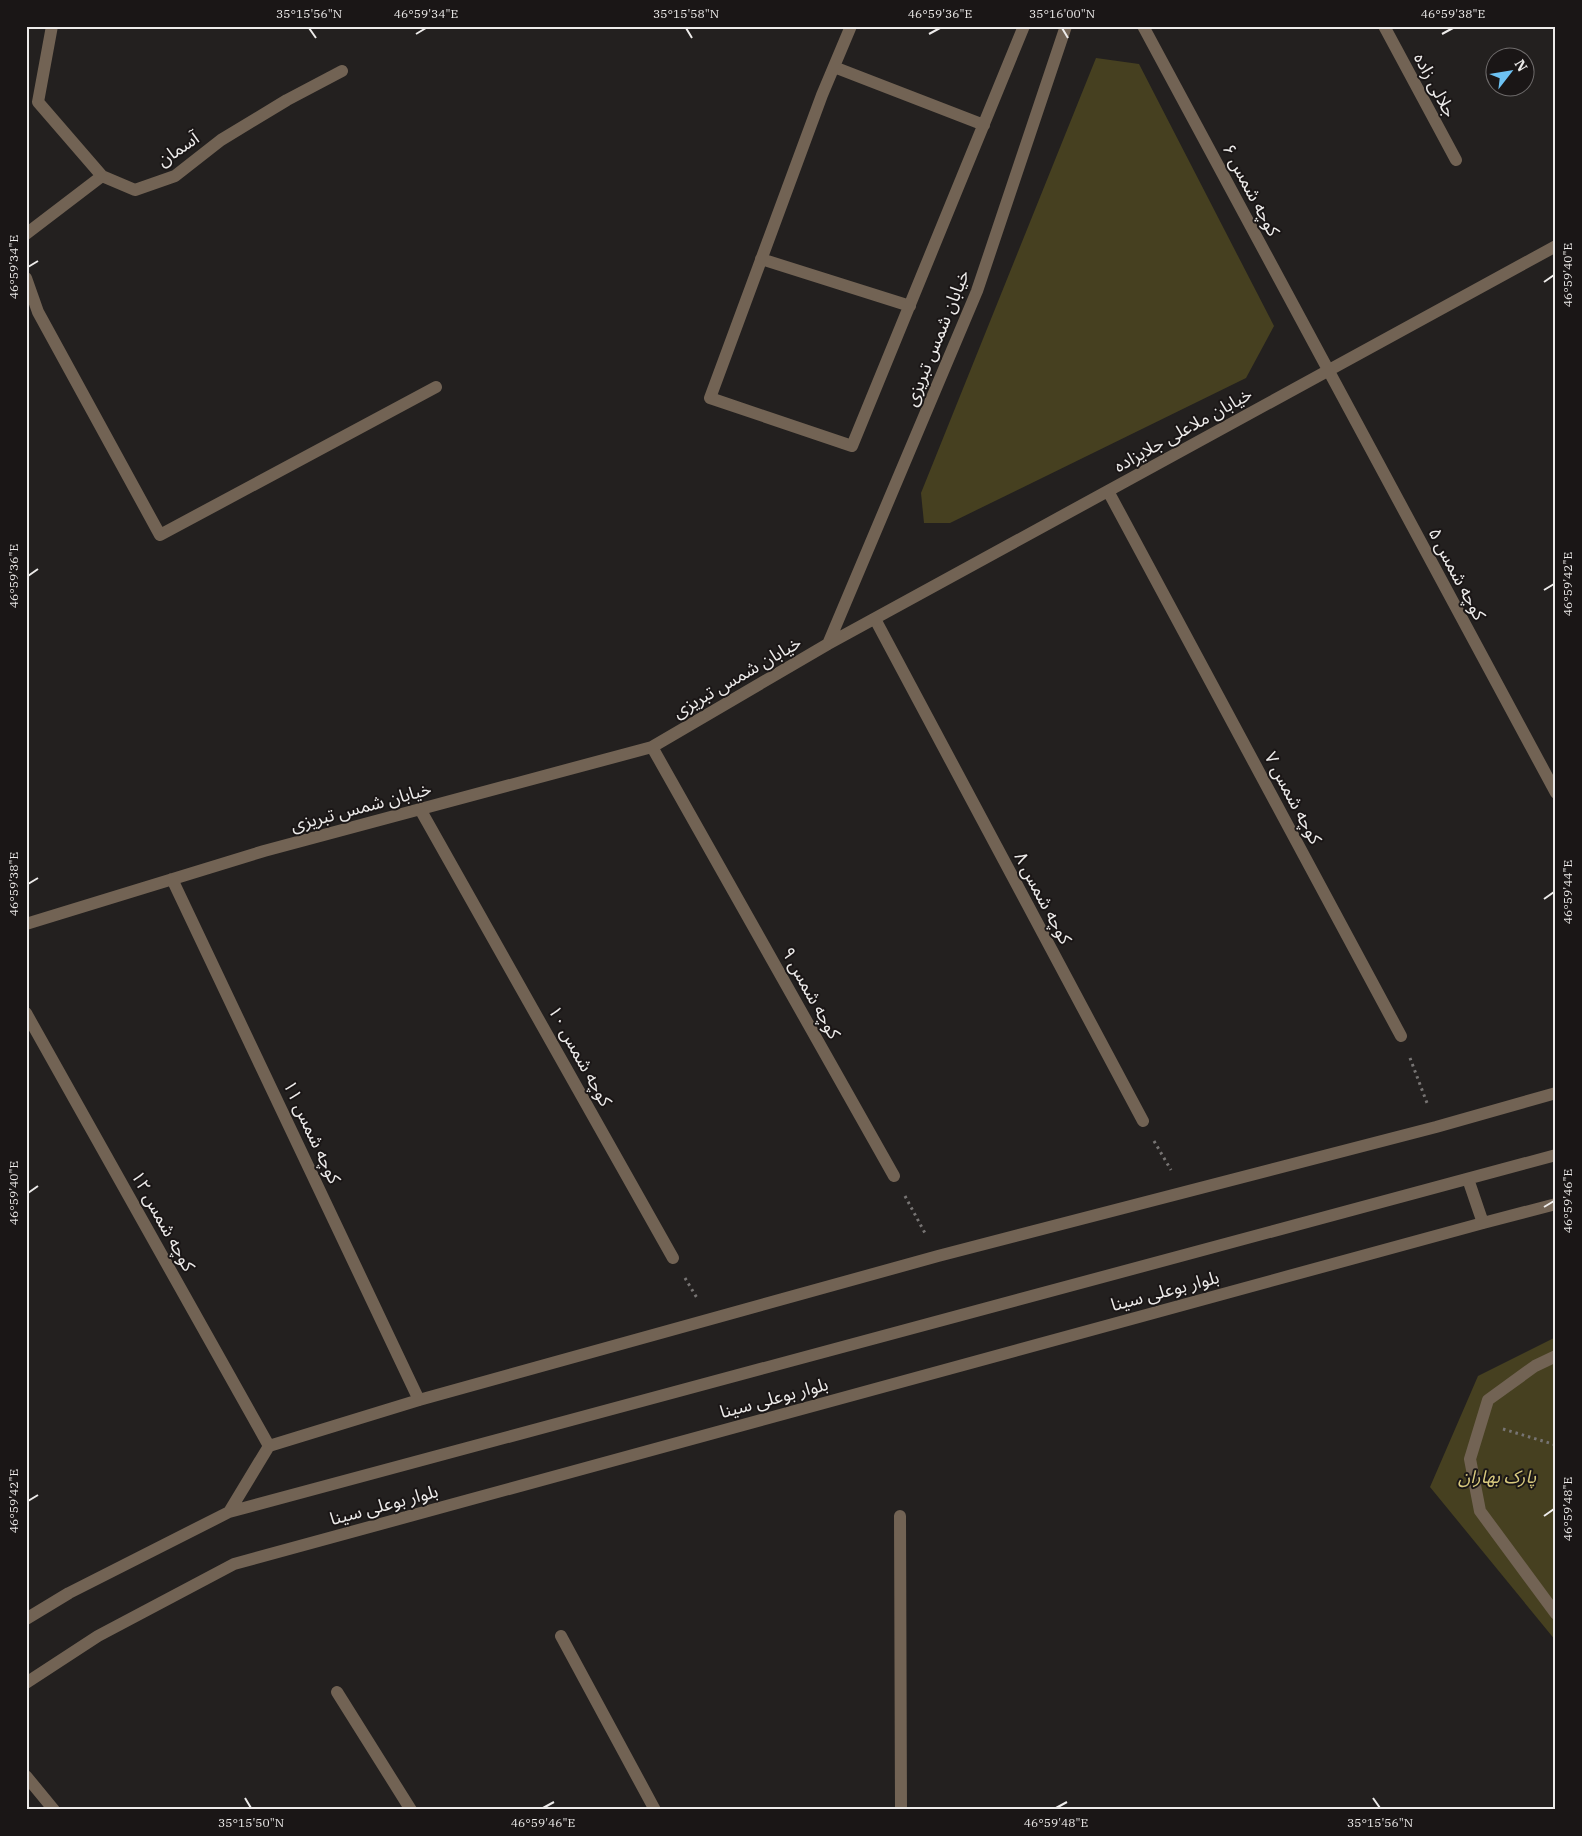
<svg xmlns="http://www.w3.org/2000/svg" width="1582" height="1836" viewBox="0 0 1582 1836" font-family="'IBM Plex Serif','Noto Sans Arabic',serif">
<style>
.green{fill:#464020}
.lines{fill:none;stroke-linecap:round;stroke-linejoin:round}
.path{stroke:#777473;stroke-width:3;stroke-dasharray:2.5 4;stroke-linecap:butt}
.minor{stroke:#726354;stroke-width:12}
.ticks{fill:none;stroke:#edebea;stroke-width:2}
.labels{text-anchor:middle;stroke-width:4;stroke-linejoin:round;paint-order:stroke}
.street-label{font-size:18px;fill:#edebea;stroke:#1a1616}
.park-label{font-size:18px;font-style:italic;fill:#d8c97e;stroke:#1a1616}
.neatline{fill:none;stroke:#edebea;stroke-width:2}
.ticks-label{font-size:12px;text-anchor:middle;fill:#edebea}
</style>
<rect width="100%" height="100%" fill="#23201f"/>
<!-- green -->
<path class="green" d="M1096,58L1139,64L1274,326L1246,378L950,523H924L921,493Z
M1556,1337V1641L1430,1487L1478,1376Z"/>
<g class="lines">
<!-- path -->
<path class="path" d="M1410,1058L1427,1103
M1154,1141L1171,1170
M905,1196L926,1235
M685,1278L697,1298
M1503,1429L1556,1445"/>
<!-- minor -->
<path class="minor" d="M52,26L38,102L102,176L135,190L175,176L221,140L287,100L342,71
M851,26L822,95L710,398L852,446L1024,26
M1143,26L1556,793
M1384,26L1456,160
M834,67L984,125
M26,234L102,176
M761,259L910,306
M26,278L38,312L160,535L436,387
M1108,491L1401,1036
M875,619L1143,1121
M828,644L977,291L1066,26
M652,747L894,1176
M420,809L673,1258
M172,879L419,1400
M26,924L264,851L652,747L828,644L1556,246
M26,1013L269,1446
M1468,1179L1483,1223
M1556,1356L1535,1366L1488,1400L1470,1459L1480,1511L1556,1614
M229,1512L269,1446L419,1400L938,1256L1436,1127L1556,1093
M900,1516L901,1810
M26,1619L69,1593L229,1512L1556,1155
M561,1636L655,1810
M26,1683L98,1636L234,1564L1483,1223L1556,1204
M337,1692L411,1810
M26,1776L54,1810"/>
</g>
<!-- ticks -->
<path class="ticks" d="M309,28L316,38M686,28L692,38M1062,28L1068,38M416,34L426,28M929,34L940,28M1442,34L1453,28M28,267L38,261M1544,282L1554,275M28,576L38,569M1544,590L1554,584M28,884L38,878M1544,899L1554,892M28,1193L38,1186M1544,1207L1554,1201M28,1501L38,1495M1544,1516L1554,1509M245,1798L251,1808M1373,1798L1380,1808M543,1808L554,1802M1056,1808L1067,1802"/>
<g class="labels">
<!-- street labels -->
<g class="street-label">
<text transform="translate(1435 85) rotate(62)" y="6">جلالی زاده</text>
<text transform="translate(178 149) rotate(-34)" y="6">آسمان</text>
<text transform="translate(1251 190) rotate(62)" y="6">کوچه شمس ۶</text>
<text transform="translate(937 338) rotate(-68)" y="6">خیابان شمس تبریزی</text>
<text transform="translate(1183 430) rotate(-29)" y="6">خیابان ملاعلی جلایزاده</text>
<text transform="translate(1457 574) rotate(62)" y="6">کوچه شمس ۵</text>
<text transform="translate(737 677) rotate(-30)" y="6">خیابان شمس تبریزی</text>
<text transform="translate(1293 798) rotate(62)" y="6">کوچه شمس ۷</text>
<text transform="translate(361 807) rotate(-15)" y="6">خیابان شمس تبریزی</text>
<text transform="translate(1043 898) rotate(62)" y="6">کوچه شمس ۸</text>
<text transform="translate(811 993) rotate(61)" y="6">کوچه شمس ۹</text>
<text transform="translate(580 1056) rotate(61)" y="6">کوچه شمس ۱۰</text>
<text transform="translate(312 1132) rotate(65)" y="6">کوچه شمس ۱۱</text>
<text transform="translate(163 1221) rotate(61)" y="6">کوچه شمس ۱۲</text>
<text transform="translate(1165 1291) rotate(-15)" y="6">بلوار بوعلی سینا</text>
<text transform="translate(774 1398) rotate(-15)" y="6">بلوار بوعلی سینا</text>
<text transform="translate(384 1505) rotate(-15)" y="6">بلوار بوعلی سینا</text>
</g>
<!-- park labels -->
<g class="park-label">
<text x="1497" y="1483">پارک بهاران</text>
</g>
</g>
<!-- border -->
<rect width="1582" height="1836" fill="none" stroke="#1a1616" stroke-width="55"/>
<!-- north arrow -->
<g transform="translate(1510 72) rotate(59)"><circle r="24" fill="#1a1616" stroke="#6e6b6b"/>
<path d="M0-4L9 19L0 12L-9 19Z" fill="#6dc2f3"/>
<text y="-8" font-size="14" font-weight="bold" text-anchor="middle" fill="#edebea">N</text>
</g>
<rect x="28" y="28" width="1526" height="1780" class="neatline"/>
<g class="ticks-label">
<text x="309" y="18">35°15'56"N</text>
<text x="426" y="18">46°59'34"E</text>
<text x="686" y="18">35°15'58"N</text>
<text x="940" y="18">46°59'36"E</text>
<text x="1062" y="18">35°16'00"N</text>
<text x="1453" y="18">46°59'38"E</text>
<text transform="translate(14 267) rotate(-90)" y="4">46°59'34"E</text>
<text transform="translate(1568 275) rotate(-90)" y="4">46°59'40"E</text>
<text transform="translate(14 576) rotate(-90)" y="4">46°59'36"E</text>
<text transform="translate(1568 584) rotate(-90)" y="4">46°59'42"E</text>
<text transform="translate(14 884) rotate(-90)" y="4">46°59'38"E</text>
<text transform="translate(1568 892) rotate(-90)" y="4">46°59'44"E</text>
<text transform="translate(14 1193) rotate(-90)" y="4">46°59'40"E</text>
<text transform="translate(1568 1201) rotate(-90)" y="4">46°59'46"E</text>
<text transform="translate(14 1501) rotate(-90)" y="4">46°59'42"E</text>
<text transform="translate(1568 1509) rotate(-90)" y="4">46°59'48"E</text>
<text x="251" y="1827">35°15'50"N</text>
<text x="543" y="1827">46°59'46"E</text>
<text x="1056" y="1827">46°59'48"E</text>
<text x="1380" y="1827">35°15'56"N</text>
</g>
</svg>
